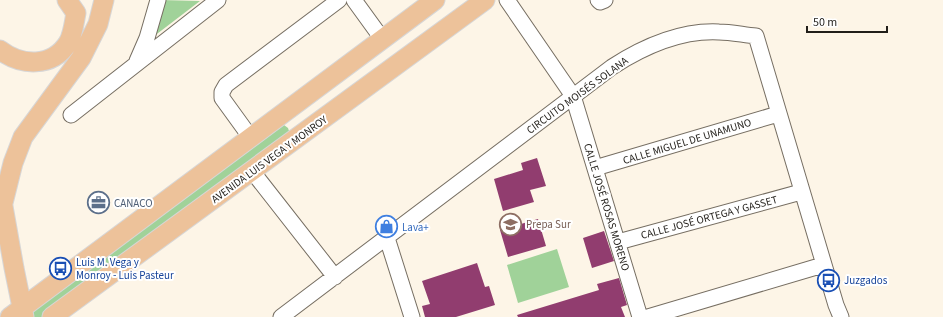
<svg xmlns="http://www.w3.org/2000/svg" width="943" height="317" viewBox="0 0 943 317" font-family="'Source Sans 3',sans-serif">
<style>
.green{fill:#a0d299}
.building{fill:#913d6f}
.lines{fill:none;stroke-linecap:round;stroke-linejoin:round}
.minor-casing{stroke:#766e62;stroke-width:17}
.major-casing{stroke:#d7d6d6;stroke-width:21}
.minor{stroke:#fff;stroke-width:15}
.major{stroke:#edc29a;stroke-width:19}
.labels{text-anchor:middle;stroke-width:4;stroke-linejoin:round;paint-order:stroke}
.street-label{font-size:11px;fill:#211e19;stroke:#fff}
.service-label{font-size:11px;fill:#4e5e75;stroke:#fff;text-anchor:start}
.education-label{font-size:11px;fill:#785e54;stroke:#fff;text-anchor:start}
.shop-label{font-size:11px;fill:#366cbe;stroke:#fff;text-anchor:start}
.transit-label{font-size:11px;fill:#164399;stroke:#fff;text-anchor:start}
</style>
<rect width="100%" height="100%" fill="#fdf5e7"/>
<!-- green -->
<path class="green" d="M160,0L200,1L149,40Z
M284,125L288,128L290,134L44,317H25Z
M557,249L569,287L518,303L507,265Z"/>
<!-- building -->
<path class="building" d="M537,158L546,186L530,190L534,202L503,211L494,179L523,170L521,163Z
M538,219L546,246L508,257L500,230Z
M604,231L614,261L592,268L583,238Z
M477,263L485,287L489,286L495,305L456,317H425L422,306L430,304L422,281Z
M619,278L627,305L621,307L625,317H518L517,315L599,290L597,284Z"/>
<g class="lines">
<defs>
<path id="minor" d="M354,0L383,40
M507,0L573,96L640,317
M598,0L600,2L605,0
M137,61L147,38L158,0
M71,115L218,0
M251,138L222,98V92L226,85L339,0
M595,168L778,114
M252,171L335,277
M387,238L412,317
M618,242L801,192
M281,317L612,67C643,47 681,30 719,32C731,32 744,35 756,36L836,305L841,317
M648,317L823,265"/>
<path id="major" d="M0,50C21,66 52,68 68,43C73,35 74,23 76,13L67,0
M1,195L14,268L24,317
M2,207L13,163L23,137L81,58L98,24L104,0
M10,317L435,0
M52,317L485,0"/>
</defs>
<!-- minor casing -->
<use href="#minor" class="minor-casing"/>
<!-- major casing -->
<use href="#major" class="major-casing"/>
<!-- minor -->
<use href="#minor" class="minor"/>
<!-- major -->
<use href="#major" class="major"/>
</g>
<!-- icons -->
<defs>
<symbol id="office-ring" viewBox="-11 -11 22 22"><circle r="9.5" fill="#fff" stroke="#5c6f8a" stroke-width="1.5"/><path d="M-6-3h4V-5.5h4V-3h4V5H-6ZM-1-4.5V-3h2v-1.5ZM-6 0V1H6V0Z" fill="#5c6f8a"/></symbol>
<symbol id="school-ring" viewBox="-11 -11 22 22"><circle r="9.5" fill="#fff" stroke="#8d6e63" stroke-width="1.5"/><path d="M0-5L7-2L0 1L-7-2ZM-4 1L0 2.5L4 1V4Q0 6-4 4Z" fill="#8d6e63"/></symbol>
<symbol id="shop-ring" viewBox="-11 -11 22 22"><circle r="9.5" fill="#fff" stroke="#3f7fe0" stroke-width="1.5"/><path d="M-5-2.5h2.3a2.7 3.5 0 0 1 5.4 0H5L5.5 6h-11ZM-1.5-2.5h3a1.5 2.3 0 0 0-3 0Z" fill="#3f7fe0"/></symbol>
<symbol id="bus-ring" viewBox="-11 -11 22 22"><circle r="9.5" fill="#fff" stroke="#1a4fb4" stroke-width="1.5"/><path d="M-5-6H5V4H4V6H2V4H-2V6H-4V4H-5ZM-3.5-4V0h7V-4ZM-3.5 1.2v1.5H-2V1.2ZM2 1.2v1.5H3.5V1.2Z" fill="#1a4fb4"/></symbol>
</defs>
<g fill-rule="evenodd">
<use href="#office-ring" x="86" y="190" width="25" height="25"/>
<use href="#school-ring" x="498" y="212" width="25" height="25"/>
<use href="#shop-ring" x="374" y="214" width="25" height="25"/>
<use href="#bus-ring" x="48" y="256" width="25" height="25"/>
<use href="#bus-ring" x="816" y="268" width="25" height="25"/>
</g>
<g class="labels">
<!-- street labels -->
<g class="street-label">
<text transform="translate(577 95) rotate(-36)" y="4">CIRCUITO MOISÉS SOLANA</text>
<text transform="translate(687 141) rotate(-17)" y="4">CALLE MIGUEL DE UNAMUNO</text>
<text transform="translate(269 159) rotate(-36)" y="4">AVENIDA LUIS VEGA Y MONROY</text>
<text transform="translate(607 207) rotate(73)" y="4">CALLE JOSÉ ROSAS MORENO</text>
<text transform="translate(709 217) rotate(-15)" y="4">CALLE JOSÉ ORTEGA Y GASSET</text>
</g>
<!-- service labels -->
<g class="service-label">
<text x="114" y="207">CANACO</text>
</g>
<!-- education labels -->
<g class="education-label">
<text x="526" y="228">Prepa Sur</text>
</g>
<!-- shop labels -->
<g class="shop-label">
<text x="402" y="231">Lava+</text>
</g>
<!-- transit labels -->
<g class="transit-label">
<text x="76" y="266">Luis M. Vega y<tspan x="76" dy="13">Monroy - Luis Pasteur</tspan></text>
<text x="844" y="284">Juzgados</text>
</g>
</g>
<!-- scale -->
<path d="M807 26v6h80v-6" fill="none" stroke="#211e19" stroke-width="2"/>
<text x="813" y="26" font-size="12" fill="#211e19" stroke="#ffffff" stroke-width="3" paint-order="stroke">50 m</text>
</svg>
